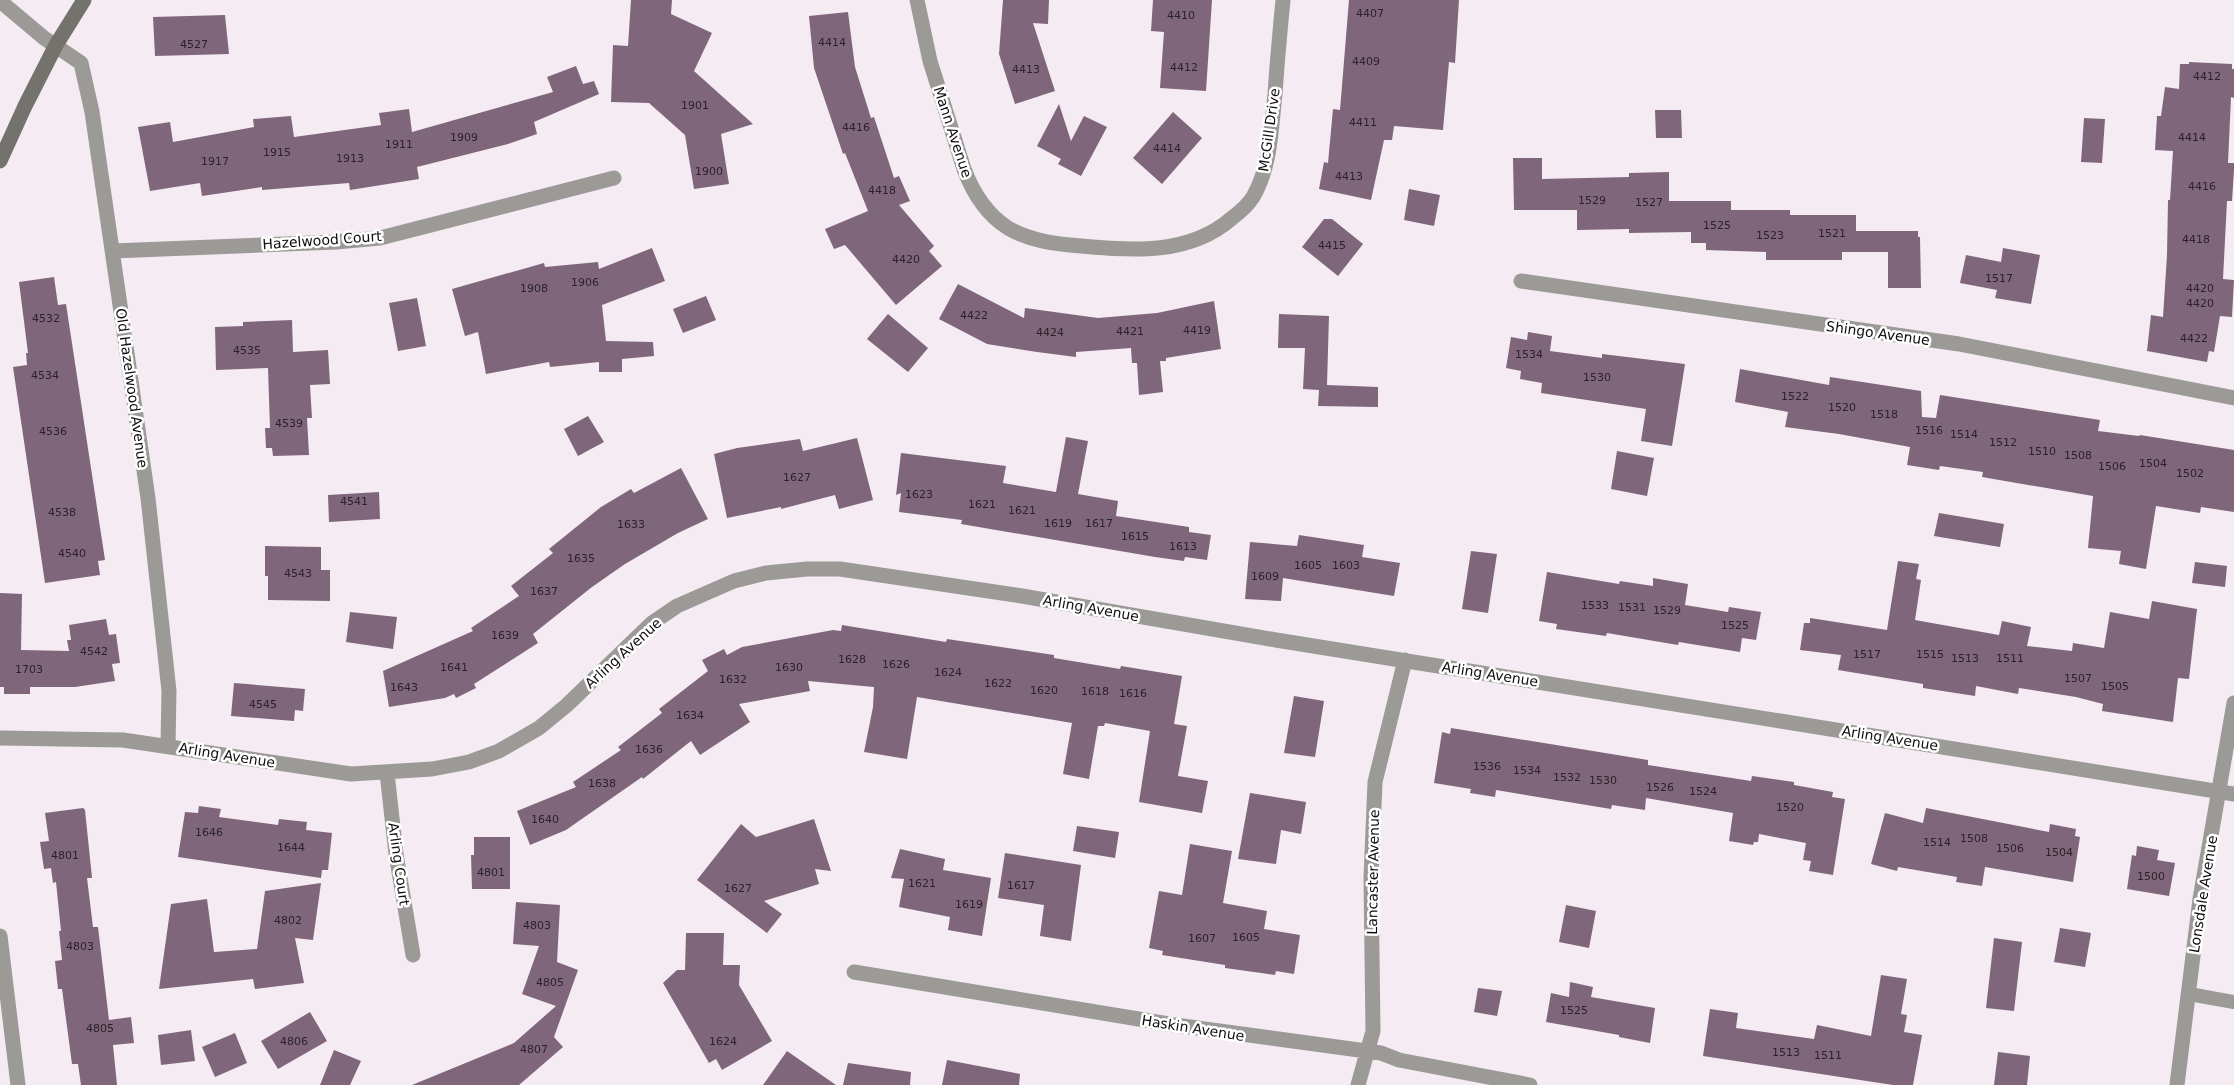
<svg xmlns="http://www.w3.org/2000/svg" width="2234" height="1085" viewBox="0 0 2234 1085" font-family="'DejaVu Sans',sans-serif">
<style>
.building{fill:#80667b}
.lines{fill:none;stroke-linecap:round;stroke-linejoin:round}
.lane{stroke:#9b9a96;stroke-width:14}
.street{stroke:#9b9a96;stroke-width:15}
.secondary{stroke:#74726c;stroke-width:15}
.labels{text-anchor:middle;stroke-width:5;stroke-linejoin:round;paint-order:stroke}
.number-label{font-size:11px;fill:#2b2229}
.street-label{font-size:14px;fill:#0f0c0e;stroke:#fff}
</style>
<rect width="100%" height="100%" fill="#f4ebf3"/>
<!-- building -->
<path class="building" d="M631,0H672L671,14L712,33L694,71L753,124L721,134L729,184L694,189L685,135L649,103L611,102L613,45L628,46Z
M1003,0H1049L1048,24L1033,23L1055,91L1015,104L999,54Z
M1153,0H1212L1206,91L1160,88L1164,32L1151,31Z
M1349,0H1459L1455,63L1449,62L1443,130L1394,126L1392,140H1384L1371,200L1319,189L1324,162L1328,163L1333,109L1340,110Z
M848,12L855,67L871,118L874,117L894,178L899,176L910,201L899,205L934,246L929,251L942,266L896,305L845,245L834,249L825,229L868,211L845,153L843,154L814,68L809,16Z
M225,15L229,54L155,56L153,17Z
M2189,62L2232,64V69H2234V98L2231,97L2228,163H2234V170L2232,201H2227L2223,279L2234,280L2232,317L2220,316L2214,352L2209,351L2207,362L2147,351L2151,315L2163,317L2167,255L2168,200H2170L2173,151L2155,150L2157,116H2161L2165,87L2179,89L2180,64H2189Z
M576,66L583,84L594,81L599,94L534,122L537,134L508,144L417,167L419,179L350,190L349,183L262,190V187L202,196L200,183L150,191L138,127L170,122L173,142L254,127L253,119L291,116L294,137L381,125L379,113L409,109L412,132L553,92L547,77Z
M1059,104L1071,141L1084,116L1107,127L1081,176L1058,164L1061,159L1037,146Z
M1655,110H1681L1682,138H1656Z
M1173,112L1202,138L1162,184L1133,158Z
M2084,118L2105,119L2102,163L2081,162Z
M1513,158H1542V179L1629,177V173L1669,172V201H1731V210H1790V215H1856V231H1918V237H1920L1921,288H1888V252H1842V260H1766V252L1706,250V243H1691V232L1629,233V229L1577,230V210H1514Z
M1409,189L1440,195L1434,226L1404,220Z
M1324,219H1332L1363,244L1338,276L1302,247Z
M652,248L665,281L602,305L606,341L653,342L654,356L622,359V372H599V362L550,367L549,362L486,374L478,332L465,336L452,289L544,263L545,267L598,262L599,269Z
M2003,248L2040,255L2031,304L1995,298L1997,290L1960,283L1966,255L2001,262Z
M54,277L58,305L66,304L105,560L98,561L100,575L45,583L13,367L27,365L26,353H28L19,282Z
M958,284L1024,318L1025,308L1098,318L1157,313L1214,301L1221,349L1166,358V361H1160L1163,392L1139,395L1137,363H1132L1131,348L1076,352V357L1037,352L987,344L939,319Z
M706,296L716,320L683,333L673,309Z
M417,298L426,346L398,351L389,303Z
M888,314L928,348L908,372L867,339Z
M1279,314L1329,316L1327,385L1378,387V407L1318,406L1319,390L1303,389L1305,348H1278Z
M292,320L293,352L328,350L330,384L310,385L312,418H307L309,455L273,456L272,448H266L265,428H270L268,368L216,370L215,327L243,326V322Z
M1528,332L1552,336L1550,351L1602,358V354L1685,364L1672,446L1641,441L1646,409L1541,393L1542,383L1520,379L1521,371L1506,368L1511,337L1527,340Z
M1740,369L1829,385L1830,377L1921,391L1922,417L1936,418L1940,395L2100,420L2098,431L2139,436L2140,435L2234,450V512L2201,507L2200,513L2156,506L2146,569L2119,564L2121,551L2088,548L2093,496L1982,477L1983,472L1940,466L1939,470L1907,465L1910,447L1839,434L1785,427L1788,412L1735,402Z
M588,416L604,442L578,456L564,429Z
M1066,437L1088,441L1078,494L1118,501L1116,516L1189,527V532L1211,535L1207,560L1185,557L1184,561L1155,557L961,524L962,520L899,512L901,493L896,495L901,453L1006,466L1003,483L1056,492Z
M857,438L873,500L839,509L835,495L781,509V507L727,518L714,454L737,448L800,439L803,451Z
M1617,451L1654,458L1647,496L1611,489Z
M681,468L708,519L678,533L625,564L592,587L533,634L538,643L474,684L476,688L456,698L454,694L445,698L389,707L383,671L473,631L471,628L519,596L511,586L553,553L549,549L601,507L631,489L634,493Z
M379,492L380,519L329,522L328,495Z
M1939,513L2004,524L2000,547L1934,536Z
M1299,535L1364,545L1362,557L1400,563L1394,596L1283,578L1281,601L1245,599L1250,542L1297,546Z
M265,546L321,547V570H330V601L268,600V576H265Z
M1471,551L1497,554L1488,613L1462,609Z
M1898,561L1919,564L1916,579L1921,580L1915,620L1999,635L2002,621L2031,627L2027,646L2072,651L2073,643L2104,648L2110,612L2149,619L2152,601L2197,609L2189,679L2178,678L2173,722L2102,711L2103,704L2076,697L2019,688L2018,694L1976,686L1975,696L1923,688V684L1838,670L1841,655L1800,650L1804,623H1810V618L1887,630Z
M2195,562L2227,566L2225,587L2192,583Z
M1547,572L1619,584L1620,581L1653,586V578L1688,584L1685,605L1728,612L1729,607L1761,612L1756,640L1742,638L1740,652L1679,642L1678,645L1607,633L1606,636L1556,629L1557,624L1539,621Z
M0,593L22,594L21,650L69,651L67,640H71L69,625L106,619L109,635L116,634L120,663L112,664L115,681L75,687H30V694H4V687H0Z
M350,612L397,617L393,649L346,642Z
M842,625L946,642L947,639L1054,655V658L1120,669L1121,666L1182,676L1174,724L1187,726L1178,776L1208,781L1202,813L1139,802L1150,731L1105,723L1104,726H1098L1089,779L1063,774L1072,723L917,697L907,759L864,752L873,707L874,687L808,681L810,691L739,704L750,722L700,755L691,741L643,779L642,777L566,830L530,845L517,811L576,787L573,782L621,750L618,747L662,713L659,709L708,671L702,660L724,649L727,655L742,647L833,630L841,631Z
M234,683L305,689L303,711L295,710L294,721L231,716Z
M1294,696L1324,701L1315,757L1284,753Z
M1451,728L1648,760V765L1751,781L1752,776L1794,782V785L1833,792L1832,797L1845,799L1833,875L1809,871L1811,861L1803,860L1806,843L1759,834L1758,842H1754L1753,845L1729,841L1733,813L1646,798L1645,810L1612,805L1611,809L1496,790L1495,797L1470,793L1471,789L1434,783L1442,732L1450,734Z
M1250,793L1306,802L1301,834L1281,830L1276,864L1238,859Z
M199,806L221,809L219,817L278,825L279,819L307,822L306,830L332,833L328,870H322L321,878L178,857L185,812L198,813Z
M83,808L85,810L91,868L92,878H87L93,927H98L109,1020L131,1017L134,1043L113,1045L117,1085H81L78,1064H72L62,989H58L55,961L62,960L59,931H61L56,882L53,883L51,868L44,869L40,842L49,841L45,813Z
M1926,808L2049,832L2050,824L2076,829L2075,836L2080,837L2073,882L1985,867L1982,886L1956,882L1957,877L1898,867L1897,871L1871,864L1885,813L1923,823Z
M814,819L831,871L815,869L819,884L764,901L782,914L767,933L697,880L741,824L756,837Z
M1077,826L1119,832L1115,858L1073,851Z
M474,837H510V889H472L471,855H474Z
M1190,844L1232,851L1223,903L1267,911L1264,929L1300,935L1294,974L1276,971L1275,975L1225,968V965L1162,955L1163,951L1149,948L1159,891L1182,895Z
M2137,846L2159,850L2157,860L2175,863L2169,896L2127,889L2132,855L2136,856Z
M900,849L945,859L943,870L991,878L982,936L948,930L950,917L899,907L904,879L891,878Z
M1005,853L1081,865L1071,941L1040,936L1044,905L998,898Z
M321,883L313,940L295,938L304,983L255,989L253,979L159,989L171,904L207,899L214,952L257,949L265,891Z
M516,902L560,905L557,962L578,970L554,1037L563,1047L519,1085H412L514,1043L556,1006L522,994L539,946L513,944Z
M1566,905L1596,911L1589,948L1559,942Z
M2060,928L2091,933L2085,967L2054,962Z
M686,933H724L723,965H740L739,985L772,1041L722,1070L716,1059L709,1063L663,983L677,970H685Z
M1994,938L2022,942L2014,1011L1986,1008Z
M1881,975L1907,979L1901,1014L1907,1015L1904,1032L1922,1035L1913,1085H1893L1703,1056L1710,1009L1738,1013L1736,1028L1814,1039L1817,1025L1871,1036Z
M1570,982L1593,987L1591,997L1655,1008L1650,1043L1619,1037V1035L1546,1022L1551,993L1569,997Z
M1478,988L1502,991L1497,1016L1474,1012Z
M310,1012L327,1041L278,1069L261,1041Z
M191,1030L195,1061L161,1065L158,1035Z
M235,1033L247,1063L215,1077L202,1047Z
M334,1050L361,1061L350,1085H320Z
M787,1051L836,1085H763Z
M1998,1052L2030,1056L2027,1085H1994Z
M947,1060L1020,1074L1019,1085H942Z
M848,1063L911,1072L910,1085H843Z"/>
<g class="lines">
<!-- lane -->
<path class="lane" d="M2189,994L2234,1002"/>
<!-- street -->
<path class="street" d="M917,0L930,61L964,169C973,193 986,214 1008,228C1030,241 1056,244 1081,246C1133,251 1190,255 1232,218C1240,212 1248,205 1253,197C1271,166 1271,129 1275,94C1277,63 1280,31 1283,0
M0,1L44,38L81,63L92,112L148,498L169,691L168,746
M113,251L336,242L380,238L614,178
M1521,281L1959,344L2234,398
M0,738L123,740L351,774L432,769L469,762L499,751L539,728L567,705L652,623L677,606L734,581L766,573L807,569H840L1022,596L1276,640L2234,794
M387,773L396,854L413,955
M0,936L18,1085
M854,972L1175,1025L1381,1053L1399,1060L1530,1085
M1358,1085L1373,1031L1371,878L1375,782L1405,660
M2177,1085L2200,899L2234,703"/>
<!-- secondary -->
<path class="secondary" d="M0,161L25,106L56,45L84,0"/>
</g>
<g class="labels">
<!-- number labels -->
<g class="number-label">
<text x="1370" y="17">4407</text>
<text x="1181" y="19">4410</text>
<text x="832" y="46">4414</text>
<text x="194" y="48">4527</text>
<text x="1366" y="65">4409</text>
<text x="1184" y="71">4412</text>
<text x="1026" y="73">4413</text>
<text x="2207" y="80">4412</text>
<text x="695" y="109">1901</text>
<text x="1363" y="126">4411</text>
<text x="856" y="131">4416</text>
<text x="464" y="141">1909</text>
<text x="2192" y="141">4414</text>
<text x="399" y="148">1911</text>
<text x="1167" y="152">4414</text>
<text x="277" y="156">1915</text>
<text x="350" y="162">1913</text>
<text x="215" y="165">1917</text>
<text x="709" y="175">1900</text>
<text x="1349" y="180">4413</text>
<text x="2202" y="190">4416</text>
<text x="882" y="194">4418</text>
<text x="1592" y="204">1529</text>
<text x="1649" y="206">1527</text>
<text x="1717" y="229">1525</text>
<text x="1832" y="237">1521</text>
<text x="1770" y="239">1523</text>
<text x="2196" y="243">4418</text>
<text x="1332" y="249">4415</text>
<text x="906" y="263">4420</text>
<text x="1999" y="282">1517</text>
<text x="585" y="286">1906</text>
<text x="534" y="292">1908</text>
<text x="2200" y="292">4420</text>
<text x="2200" y="307">4420</text>
<text x="974" y="319">4422</text>
<text x="46" y="322">4532</text>
<text x="1197" y="334">4419</text>
<text x="1130" y="335">4421</text>
<text x="1050" y="336">4424</text>
<text x="2194" y="342">4422</text>
<text x="247" y="354">4535</text>
<text x="1529" y="358">1534</text>
<text x="45" y="379">4534</text>
<text x="1597" y="381">1530</text>
<text x="1795" y="400">1522</text>
<text x="1842" y="411">1520</text>
<text x="1884" y="418">1518</text>
<text x="289" y="427">4539</text>
<text x="1929" y="434">1516</text>
<text x="53" y="435">4536</text>
<text x="1964" y="438">1514</text>
<text x="2003" y="446">1512</text>
<text x="2042" y="455">1510</text>
<text x="2078" y="459">1508</text>
<text x="2153" y="467">1504</text>
<text x="2112" y="470">1506</text>
<text x="2190" y="477">1502</text>
<text x="797" y="481">1627</text>
<text x="919" y="498">1623</text>
<text x="354" y="505">4541</text>
<text x="982" y="508">1621</text>
<text x="1022" y="514">1621</text>
<text x="62" y="516">4538</text>
<text x="1058" y="527">1619</text>
<text x="1099" y="527">1617</text>
<text x="631" y="528">1633</text>
<text x="1135" y="540">1615</text>
<text x="1183" y="550">1613</text>
<text x="72" y="557">4540</text>
<text x="581" y="562">1635</text>
<text x="1308" y="569">1605</text>
<text x="1346" y="569">1603</text>
<text x="298" y="577">4543</text>
<text x="1265" y="580">1609</text>
<text x="544" y="595">1637</text>
<text x="1595" y="609">1533</text>
<text x="1632" y="611">1531</text>
<text x="1667" y="614">1529</text>
<text x="1735" y="629">1525</text>
<text x="505" y="639">1639</text>
<text x="94" y="655">4542</text>
<text x="1867" y="658">1517</text>
<text x="1930" y="658">1515</text>
<text x="1965" y="662">1513</text>
<text x="2010" y="662">1511</text>
<text x="852" y="663">1628</text>
<text x="896" y="668">1626</text>
<text x="454" y="671">1641</text>
<text x="789" y="671">1630</text>
<text x="29" y="673">1703</text>
<text x="948" y="676">1624</text>
<text x="2078" y="682">1507</text>
<text x="733" y="683">1632</text>
<text x="998" y="687">1622</text>
<text x="2115" y="690">1505</text>
<text x="404" y="691">1643</text>
<text x="1044" y="694">1620</text>
<text x="1095" y="695">1618</text>
<text x="1133" y="697">1616</text>
<text x="263" y="708">4545</text>
<text x="690" y="719">1634</text>
<text x="649" y="753">1636</text>
<text x="1487" y="770">1536</text>
<text x="1527" y="774">1534</text>
<text x="1567" y="781">1532</text>
<text x="1603" y="784">1530</text>
<text x="602" y="787">1638</text>
<text x="1660" y="791">1526</text>
<text x="1703" y="795">1524</text>
<text x="1790" y="811">1520</text>
<text x="545" y="823">1640</text>
<text x="209" y="836">1646</text>
<text x="1974" y="842">1508</text>
<text x="1937" y="846">1514</text>
<text x="291" y="851">1644</text>
<text x="2010" y="852">1506</text>
<text x="2059" y="856">1504</text>
<text x="65" y="859">4801</text>
<text x="491" y="876">4801</text>
<text x="2151" y="880">1500</text>
<text x="922" y="887">1621</text>
<text x="1021" y="889">1617</text>
<text x="738" y="892">1627</text>
<text x="969" y="908">1619</text>
<text x="288" y="924">4802</text>
<text x="537" y="929">4803</text>
<text x="1246" y="941">1605</text>
<text x="1202" y="942">1607</text>
<text x="80" y="950">4803</text>
<text x="550" y="986">4805</text>
<text x="1574" y="1014">1525</text>
<text x="100" y="1032">4805</text>
<text x="294" y="1045">4806</text>
<text x="723" y="1045">1624</text>
<text x="534" y="1053">4807</text>
<text x="1786" y="1056">1513</text>
<text x="1828" y="1059">1511</text>
</g>
<!-- street labels -->
<g class="street-label">
<text transform="translate(1269 130) rotate(-82)" y="5">McGill Drive</text>
<text transform="translate(953 132) rotate(72)" y="5">Mann Avenue</text>
<text transform="translate(322 240) rotate(-4)" y="5">Hazelwood Court</text>
<text transform="translate(1878 333) rotate(8)" y="5">Shingo Avenue</text>
<text transform="translate(132 388) rotate(82)" y="5">Old Hazelwood Avenue</text>
<text transform="translate(1091 608) rotate(10)" y="5">Arling Avenue</text>
<text transform="translate(623 653) rotate(-42)" y="5">Arling Avenue</text>
<text transform="translate(1490 674) rotate(9)" y="5">Arling Avenue</text>
<text transform="translate(1890 738) rotate(9)" y="5">Arling Avenue</text>
<text transform="translate(227 755) rotate(9)" y="5">Arling Avenue</text>
<text transform="translate(399 864) rotate(82)" y="5">Arling Court</text>
<text transform="translate(1373 872) rotate(-89)" y="5">Lancaster Avenue</text>
<text transform="translate(2203 894) rotate(-81)" y="5">Lonsdale Avenue</text>
<text transform="translate(1193 1028) rotate(9)" y="5">Haskin Avenue</text>
</g>
</g>
</svg>
